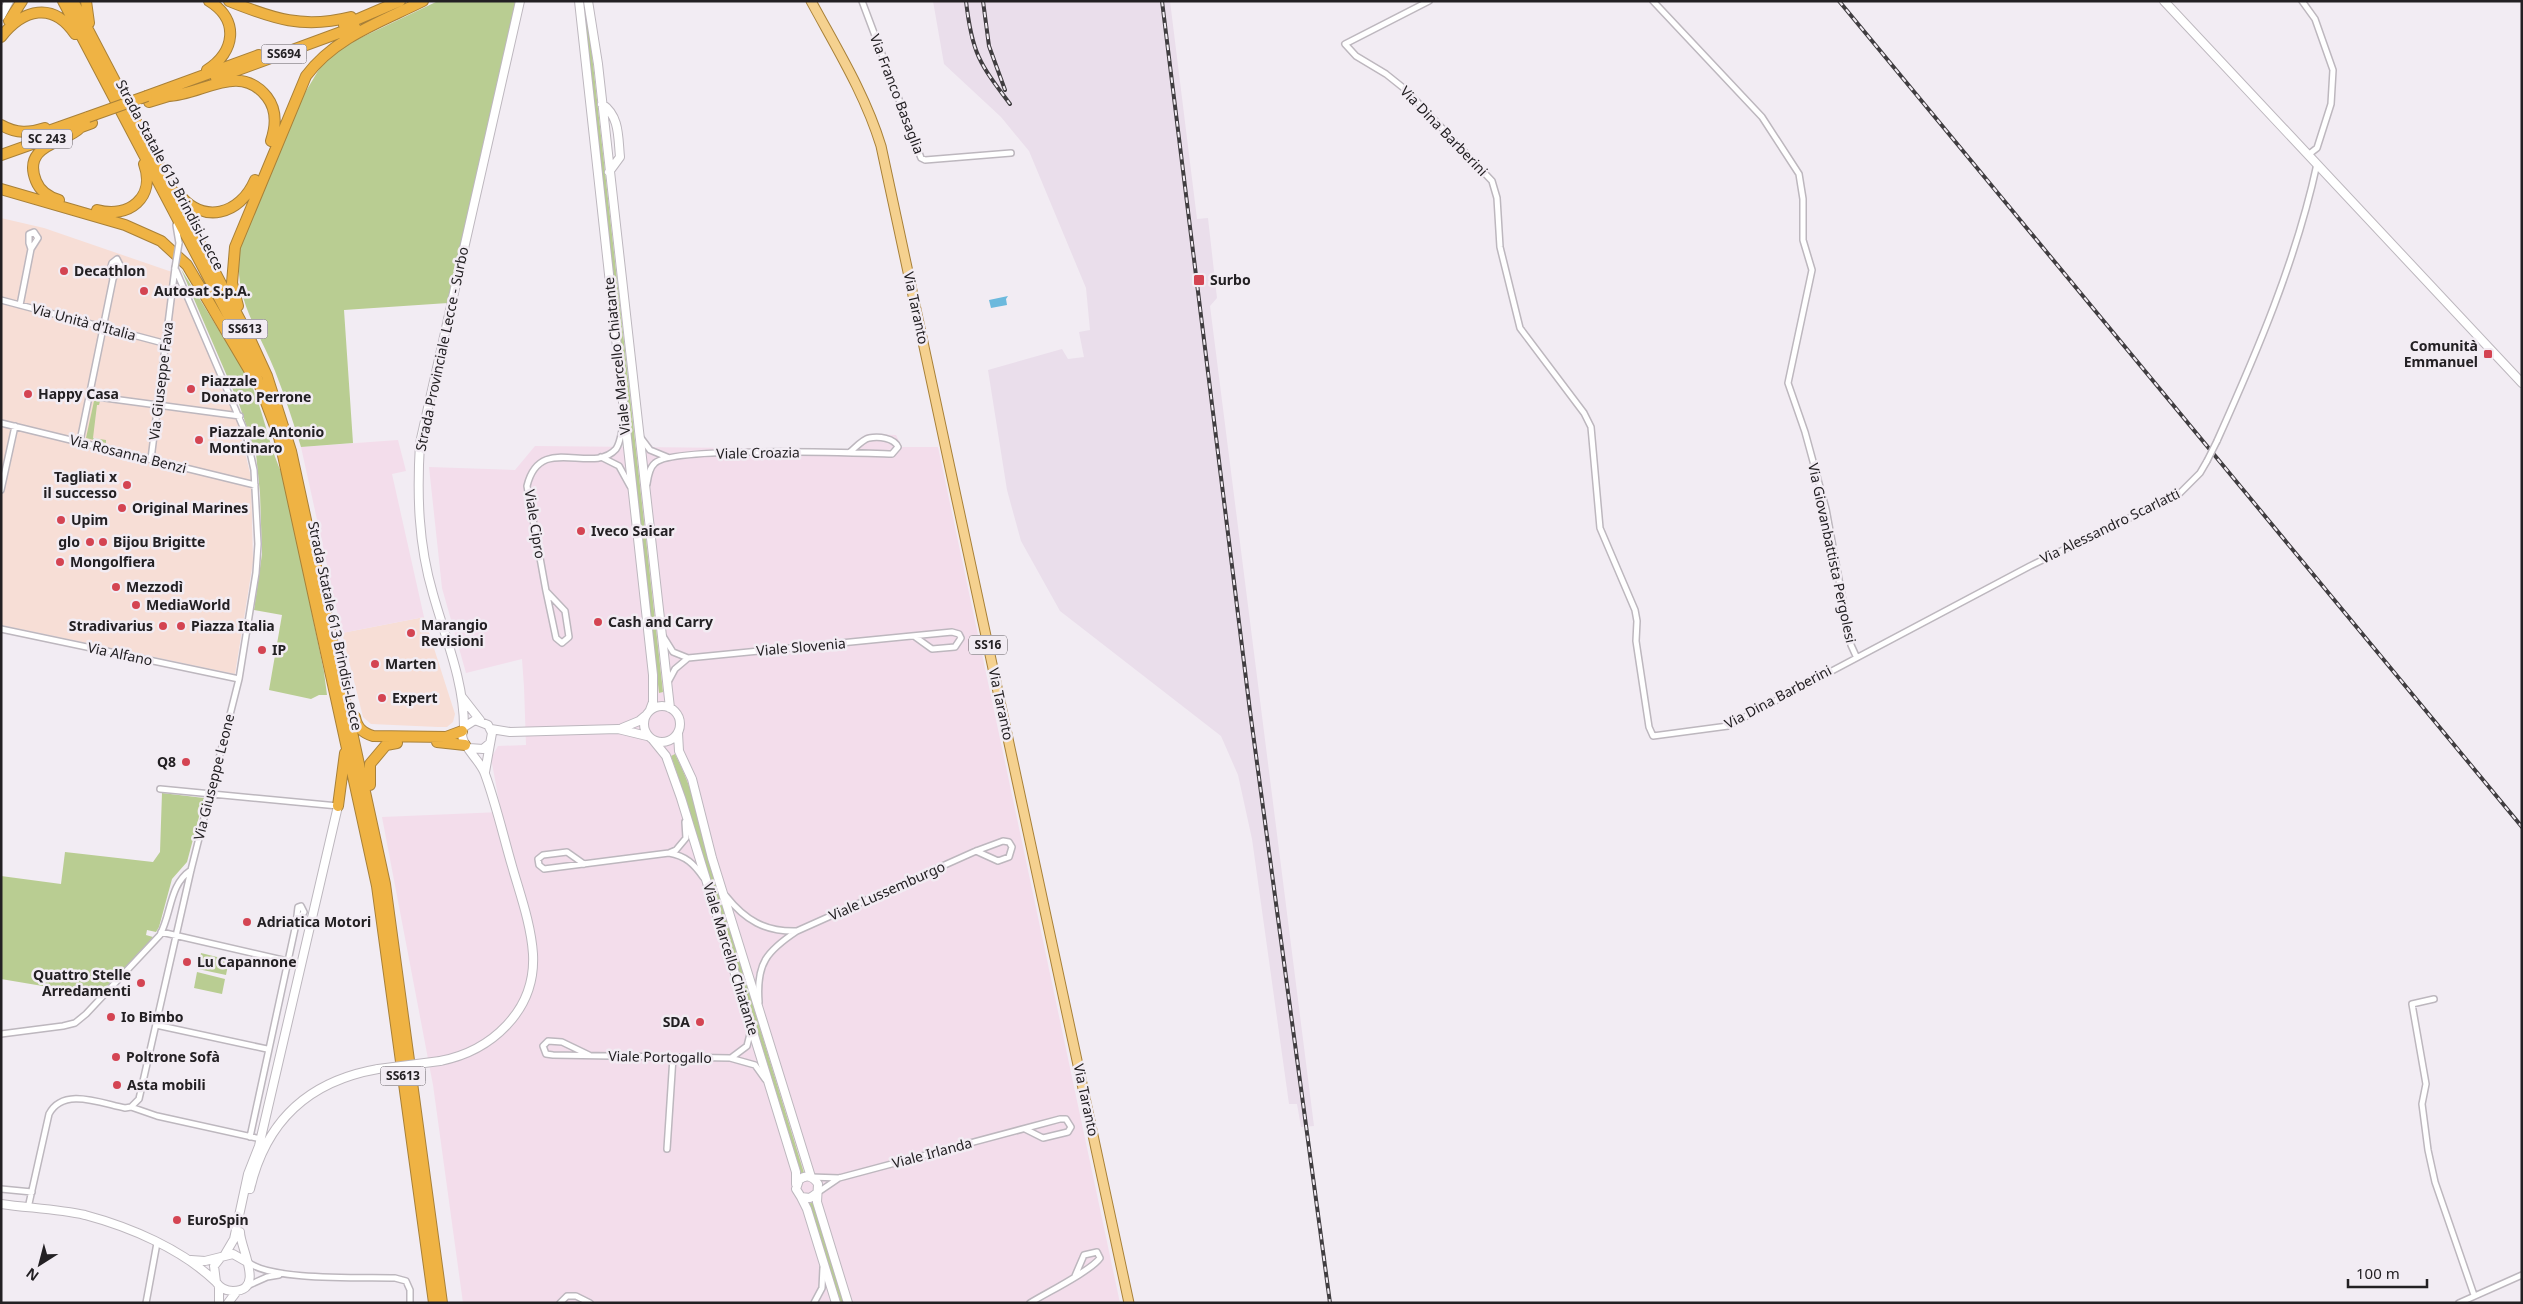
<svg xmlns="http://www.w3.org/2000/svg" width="2523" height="1304" viewBox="0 0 2523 1304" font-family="'Noto Sans',sans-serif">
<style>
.commercial{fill:#f7ded6}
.industrial{fill:#f3ddeb}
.built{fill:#eadeeb}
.green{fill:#b9cd92}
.water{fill:#6cb9dd}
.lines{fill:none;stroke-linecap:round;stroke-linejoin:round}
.street-casing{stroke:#bdb7be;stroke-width:8}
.secondary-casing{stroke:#bdb7be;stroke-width:10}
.primary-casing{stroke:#a88038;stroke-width:11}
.highway-casing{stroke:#a88038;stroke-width:12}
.street{stroke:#fff;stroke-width:5}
.secondary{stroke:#fff;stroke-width:8}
.primary{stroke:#f5d18f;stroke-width:9}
.highway{stroke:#efb344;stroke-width:10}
.rail-casing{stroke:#403d40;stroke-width:4}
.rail{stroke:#f2ecf3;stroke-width:2;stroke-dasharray:5.5;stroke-linecap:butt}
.street-bridge-casing{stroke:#bdb7be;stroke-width:8;stroke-linecap:butt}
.secondary-bridge-casing{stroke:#bdb7be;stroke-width:10;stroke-linecap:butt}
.highway-bridge-casing{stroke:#a88038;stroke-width:12;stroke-linecap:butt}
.street-bridge{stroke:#fff;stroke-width:5}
.secondary-bridge{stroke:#fff;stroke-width:8}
.highway-bridge{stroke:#efb344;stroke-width:10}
.poi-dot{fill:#d44452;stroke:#f2ecf3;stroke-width:2}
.labels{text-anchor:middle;stroke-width:5;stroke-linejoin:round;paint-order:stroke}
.shield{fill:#f2ecf3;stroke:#615d61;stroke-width:1}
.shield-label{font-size:12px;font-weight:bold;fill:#232023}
.street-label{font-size:14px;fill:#232023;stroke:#f2ecf3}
.poi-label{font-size:14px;font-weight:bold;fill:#232023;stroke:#f2ecf3;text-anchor:start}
</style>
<rect width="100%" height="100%" fill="#f2ecf3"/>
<!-- commercial -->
<path class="commercial" d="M1,218L44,228L172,272L183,291L237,420L251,477L253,562L235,674L1,625Z
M424,617L455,714L453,722L447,727H438L371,724L363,717L342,633Z"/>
<!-- industrial -->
<path class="industrial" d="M867,434L896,435L902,447H938L1120,1303H463L433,1085L382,817L501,812L491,758L498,746L526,745L524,687L522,659L466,673L442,588L429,467L515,470L535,446L848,449Z
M398,440L406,471L392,474L424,617L342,633L301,447Z"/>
<!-- built -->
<path class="built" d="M933,1H1170L1197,219L1208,218L1209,227L1217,298L1210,306L1314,1126L1301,1127L1297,1104H1289L1252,839L1238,775L1221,736L1060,611L1021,541L1007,490L988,370L1062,349L1068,359L1084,357L1079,332L1090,330L1086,288L1029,151L1001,117L944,64Z"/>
<!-- green -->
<path class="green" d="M438,1H516L448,303L344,310L353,443L301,447C293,422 285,396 275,371C256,324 231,296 241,242L300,101L321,66L338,51L358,39Z
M582,1H586L663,692L659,693Z
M181,269L248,377C264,410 268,446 284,478L324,672L327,695H319L311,699L269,690L282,615L254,610L262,554L260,493L256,454L239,404Z
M94,401H100L99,405H97L93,438L106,440V443L86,438Z
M675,754C691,785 700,817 706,851L804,1173H801L797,1160L685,797L671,756Z
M162,793L204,798L187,862L172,879L159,927L156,932L147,930L146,935L153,937L148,943L98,998L96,995L1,979V876L61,884L65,852L153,862L160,852Z
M201,953L229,960L226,975L198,969Z
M197,972L225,979L222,994L194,988Z
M814,1202L845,1303H841L808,1204Z"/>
<!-- water -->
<path class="water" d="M1008,296L1006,299L1007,305L991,308L989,300Z"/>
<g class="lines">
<defs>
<path id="street" d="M862,1L921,158L925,160L1011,153
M1429,1L1345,44L1356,56L1386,74L1406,90L1492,181L1497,198L1500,247L1520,328L1584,413L1591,427L1600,528L1635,610L1637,621L1636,641L1649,727L1653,736L1728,726L2030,566L2179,494L2200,473L2207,461
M1653,1L1762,117L1799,174L1803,199V240L1812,270L1788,383L1805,432L1826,509L1851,645L1856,656
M2302,1L2315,19L2333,70L2331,104L2317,148L2308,155
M176,225L179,243
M1,300L167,344
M20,305L31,249L38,238L34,232L29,234V243L31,249
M90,396L240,416
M1,423L255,485
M641,438L650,450L667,457
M80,441L113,279L120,265L117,259L112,263L110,270L113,279
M2217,441C2257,352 2296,261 2317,164
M601,457L619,466L630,486
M151,459L175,268
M647,484C648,477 649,468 655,463C673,446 858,453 892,454L898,447C894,438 879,436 869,438C863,439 855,448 850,452
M1,490L15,426
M546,591L527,486C540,432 592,476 616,449C621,442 621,431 624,423
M546,591L565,611L569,637L562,643L556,638Z
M1,629L239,679
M663,636L673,652L688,658L675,669L668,682
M688,658L952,632L959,634L961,638L955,647L932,649L914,636
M160,789L338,806
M669,853C686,856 694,864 703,877
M584,864L567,852L543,855L538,859L539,865L544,869L669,853L676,850L686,838L685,822
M726,896C745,920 765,932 797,931
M161,932L287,961
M2434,999L2412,1004L2426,1084L2422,1104L2428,1150L2435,1182L2474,1295
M759,1002C756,963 767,951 797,931L976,851L1003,841L1009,842L1012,847L1009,857L998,861L976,851
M156,1025L267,1049
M1,1034L63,1026L75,1023L86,1014L160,935C172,912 169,885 191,870
M589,1055L562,1042L548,1041L543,1046L546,1054L553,1055L730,1058L755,1065L765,1079
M731,1058L747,1046L751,1030
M131,1107L157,1116L261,1139
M250,1137L296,924L298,907L301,906L304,912L296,924
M667,1149L673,1057
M811,1177L839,1178L1060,1119H1066L1071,1127L1068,1132L1043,1138L1025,1129
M1,1189L32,1192
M817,1193L839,1178
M28,1208L49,1114C63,1087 100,1103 125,1108L131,1107L139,1099L191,870L239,679L256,573L258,544L254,470L246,434L175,268
M248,1262C271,1281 362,1277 395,1278L406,1281L410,1290V1303
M247,1286L267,1277L279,1275
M146,1303L157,1243
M560,1303L567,1296H576L590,1303
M814,1303L822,1288L823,1268
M1030,1303C1046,1293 1091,1271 1100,1258L1097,1252L1084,1255L1075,1276
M2459,1303L2522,1275"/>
<path id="secondary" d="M579,1L653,675V702L650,710
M588,1L598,64L670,708
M2164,1L2522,383
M1,16L9,1
M602,104C620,116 618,138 620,157L609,172
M462,697L480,720
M644 724a18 18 0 1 1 36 0a18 18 0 1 1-36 0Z
M464,727C464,681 445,637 433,594C418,543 417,494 420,443L520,1
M622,728L639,721L645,716
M491,729L510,732L618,729L647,736
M678,733L679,751L692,779L712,858L811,1177
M653,740L666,756L681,798L796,1172V1184
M469,748L483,749L490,743
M440,1061C491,1051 536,1011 533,954C531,924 520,894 512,866C503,835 496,804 485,774C480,760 465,750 462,736L464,727L475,720L488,725L492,733L485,772
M250,1189C266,1120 309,1081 378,1069
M817,1193L810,1198L801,1197L796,1189L799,1180C806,1174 813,1176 818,1184L817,1202L848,1303
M801,1197L807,1209L836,1303
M1,1204C29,1208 58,1209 85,1215C130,1227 182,1249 216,1282
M240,1232C240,1248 266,1291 233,1291C225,1291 220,1288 216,1282L214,1266L221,1257L233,1254L247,1262
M224,1256L234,1239L248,1174L259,1146L338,806
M191,1260L205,1261L221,1257
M219,1286V1303
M228,1303L237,1291"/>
<path id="primary" d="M811,1C837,49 865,94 881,146L1129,1303"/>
<path id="highway" d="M63,1L246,349L279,437L377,886L434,1303
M73,1L250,339L267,376L291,451L385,884L442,1303
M86,1L89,23
M229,1C274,19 303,29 351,17
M9,21L22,1
M344,25L400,1
M1,37C23,9 53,1 75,34
M207,70C235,52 240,20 209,1
M216,78L355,27
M147,96L259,55
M167,96C201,96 239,61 267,97C277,110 276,126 271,141
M149,102L172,95
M1,125C17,134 29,133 45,128
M73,130L92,123
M40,134L88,117
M1,155L52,137
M1,189L125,225L161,241L187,265L252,375
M178,193C203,225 240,215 255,180
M59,200C49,197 40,191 36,181C21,144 66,143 80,128
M97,210C129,219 156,197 144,164
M238,306L232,283L235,247L306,76C335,37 381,22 423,1
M355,717C357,728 363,733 373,736L446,737L462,731
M437,742L465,745
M370,785V764L386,745L397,743
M338,806L345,753"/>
</defs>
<!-- street casing -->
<use href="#street" class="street-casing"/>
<!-- secondary casing -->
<use href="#secondary" class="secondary-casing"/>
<!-- primary casing -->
<use href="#primary" class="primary-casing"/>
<!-- highway casing -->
<use href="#highway" class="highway-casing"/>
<!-- street -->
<use href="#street" class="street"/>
<!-- secondary -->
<use href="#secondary" class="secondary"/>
<!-- primary -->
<use href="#primary" class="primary"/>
<!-- highway -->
<use href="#highway" class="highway"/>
<defs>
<path id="rail" d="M966,1C972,53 979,63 1010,104
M983,1L989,46L1005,90
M1162,1L1250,711L1330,1303
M1839,1L2522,827"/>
</defs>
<!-- rail casing -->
<use href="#rail" class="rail-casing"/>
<!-- rail -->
<use href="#rail" class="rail"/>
<defs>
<path id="street-bridge" d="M175,268L179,243
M2207,461L2217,441"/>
<path id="secondary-bridge" d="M378,1069L440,1061"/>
<path id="highway-bridge" d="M88,117L147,96"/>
</defs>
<!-- street-bridge casing -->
<use href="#street-bridge" class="street-bridge-casing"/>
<!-- secondary-bridge casing -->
<use href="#secondary-bridge" class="secondary-bridge-casing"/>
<!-- highway-bridge casing -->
<use href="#highway-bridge" class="highway-bridge-casing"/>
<!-- street-bridge -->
<use href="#street-bridge" class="street-bridge"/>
<!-- secondary-bridge -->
<use href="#secondary-bridge" class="secondary-bridge"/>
<!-- highway-bridge -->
<use href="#highway-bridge" class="highway-bridge"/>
</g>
<!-- markers -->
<g class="poi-dot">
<circle cx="64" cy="271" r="5"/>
<rect x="1193" y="274" width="12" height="12" rx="2.5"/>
<circle cx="144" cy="291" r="5"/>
<rect x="2483" y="349" width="10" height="10" rx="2.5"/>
<circle cx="191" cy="389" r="5"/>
<circle cx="28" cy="394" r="5"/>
<circle cx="199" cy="440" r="5"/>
<circle cx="127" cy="485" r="5"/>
<circle cx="122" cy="508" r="5"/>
<circle cx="61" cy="520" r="5"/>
<circle cx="581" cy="531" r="5"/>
<circle cx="90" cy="542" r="5"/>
<circle cx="103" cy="542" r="5"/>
<circle cx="60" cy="562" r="5"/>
<circle cx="116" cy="587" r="5"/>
<circle cx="136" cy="605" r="5"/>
<circle cx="598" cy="622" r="5"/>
<circle cx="163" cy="626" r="5"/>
<circle cx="181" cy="626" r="5"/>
<circle cx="411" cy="633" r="5"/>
<circle cx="262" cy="650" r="5"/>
<circle cx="375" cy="664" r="5"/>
<circle cx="382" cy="698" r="5"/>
<circle cx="186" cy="762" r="5"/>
<circle cx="247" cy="922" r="5"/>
<circle cx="187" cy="962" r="5"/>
<circle cx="141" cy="983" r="5"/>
<circle cx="111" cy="1017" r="5"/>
<circle cx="700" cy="1022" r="5"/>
<circle cx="116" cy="1057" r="5"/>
<circle cx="117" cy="1085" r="5"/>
<circle cx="177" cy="1220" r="5"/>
</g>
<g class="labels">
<!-- shield labels -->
<g class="shield">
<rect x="261.5" y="44.5" width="45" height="19" rx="4"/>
<rect x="22" y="129.5" width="50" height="19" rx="4"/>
<rect x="222.5" y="319.5" width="45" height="19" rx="4"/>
<rect x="969" y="635.5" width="38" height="19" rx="4"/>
<rect x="380.5" y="1066.5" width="45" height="19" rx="4"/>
</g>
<g class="shield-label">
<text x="284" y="58">SS694</text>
<text x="47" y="143">SC 243</text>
<text x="245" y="333">SS613</text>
<text x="988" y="649">SS16</text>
<text x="403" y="1080">SS613</text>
</g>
<!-- street labels -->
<g class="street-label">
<text transform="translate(897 94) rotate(69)" y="5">Via Franco Basaglia</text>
<text transform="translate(1444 131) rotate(46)" y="5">Via Dina Barberini</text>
<text transform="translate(170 175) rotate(62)" y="5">Strada Statale 613 Brindisi-Lecce</text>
<text transform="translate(916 308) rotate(78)" y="5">Via Taranto</text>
<text transform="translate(84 322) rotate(15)" y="5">Via Unità d'Italia</text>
<text transform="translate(442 349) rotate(-78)" y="5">Strada Provinciale Lecce - Surbo</text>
<text transform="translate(617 356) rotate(-96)" y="5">Viale Marcello Chiatante</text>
<text transform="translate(161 381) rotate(-83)" y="5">Via Giuseppe Fava</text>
<text transform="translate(758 453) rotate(-1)" y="5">Viale Croazia</text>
<text transform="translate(128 454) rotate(14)" y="5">Via Rosanna Benzi</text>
<text transform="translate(535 524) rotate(81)" y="5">Viale Cipro</text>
<text transform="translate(2110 526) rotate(-26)" y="5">Via Alessandro Scarlatti</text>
<text transform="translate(1832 553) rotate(78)" y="5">Via Giovanbattista Pergolesi</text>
<text transform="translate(335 626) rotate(78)" y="5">Strada Statale 613 Brindisi-Lecce</text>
<text transform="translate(801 647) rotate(-5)" y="5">Viale Slovenia</text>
<text transform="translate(120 654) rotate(12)" y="5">Via Alfano</text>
<text transform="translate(1778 697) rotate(-28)" y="5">Via Dina Barberini</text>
<text transform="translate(1001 704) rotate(78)" y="5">Via Taranto</text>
<text transform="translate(214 777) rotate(-76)" y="5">Via Giuseppe Leone</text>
<text transform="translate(887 891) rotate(-24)" y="5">Viale Lussemburgo</text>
<text transform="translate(731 959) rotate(73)" y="5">Viale Marcello Chiatante</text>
<text transform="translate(660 1057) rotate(1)" y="5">Viale Portogallo</text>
<text transform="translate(1086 1100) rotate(78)" y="5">Via Taranto</text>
<text transform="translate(932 1153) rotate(-15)" y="5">Viale Irlanda</text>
</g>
<!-- poi labels -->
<g class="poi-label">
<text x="74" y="276">Decathlon</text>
<text x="1210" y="285">Surbo</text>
<text x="154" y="296">Autosat S.p.A.</text>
<text x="2478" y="351" text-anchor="end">Comunità<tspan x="2478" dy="16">Emmanuel</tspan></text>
<text x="201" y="386">Piazzale<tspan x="201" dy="16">Donato Perrone</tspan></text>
<text x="38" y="399">Happy Casa</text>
<text x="209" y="437">Piazzale Antonio<tspan x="209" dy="16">Montinaro</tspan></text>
<text x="117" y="482" text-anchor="end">Tagliati x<tspan x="117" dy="16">il successo</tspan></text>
<text x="132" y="513">Original Marines</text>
<text x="71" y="525">Upim</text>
<text x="591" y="536">Iveco Saicar</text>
<text x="80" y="547" text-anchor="end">glo</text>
<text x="113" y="547">Bijou Brigitte</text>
<text x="70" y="567">Mongolfiera</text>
<text x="126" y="592">Mezzodì</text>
<text x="146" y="610">MediaWorld</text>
<text x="608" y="627">Cash and Carry</text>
<text x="421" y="630">Marangio<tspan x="421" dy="16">Revisioni</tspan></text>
<text x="153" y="631" text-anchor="end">Stradivarius</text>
<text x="191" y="631">Piazza Italia</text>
<text x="272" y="655">IP</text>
<text x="385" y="669">Marten</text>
<text x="392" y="703">Expert</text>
<text x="176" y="767" text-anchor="end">Q8</text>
<text x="257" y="927">Adriatica Motori</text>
<text x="197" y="967">Lu Capannone</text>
<text x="131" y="980" text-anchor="end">Quattro Stelle<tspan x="131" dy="16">Arredamenti</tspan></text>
<text x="121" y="1022">Io Bimbo</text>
<text x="690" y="1027" text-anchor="end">SDA</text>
<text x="126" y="1062">Poltrone Sofà</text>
<text x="127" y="1090">Asta mobili</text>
<text x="187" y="1225">EuroSpin</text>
</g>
</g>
<!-- border -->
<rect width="2523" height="1304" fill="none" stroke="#232023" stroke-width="5"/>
<!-- north arrow -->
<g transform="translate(40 1264) rotate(216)" stroke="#f2ecf3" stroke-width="4" paint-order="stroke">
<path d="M0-4L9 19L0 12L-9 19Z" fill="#232023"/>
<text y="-8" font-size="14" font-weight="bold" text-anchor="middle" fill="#232023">N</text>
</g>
<!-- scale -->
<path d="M2348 1279v8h79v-8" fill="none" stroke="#232023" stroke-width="2.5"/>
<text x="2356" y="1279" font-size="15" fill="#232023" stroke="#f2ecf3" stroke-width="4" paint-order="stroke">100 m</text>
</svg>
